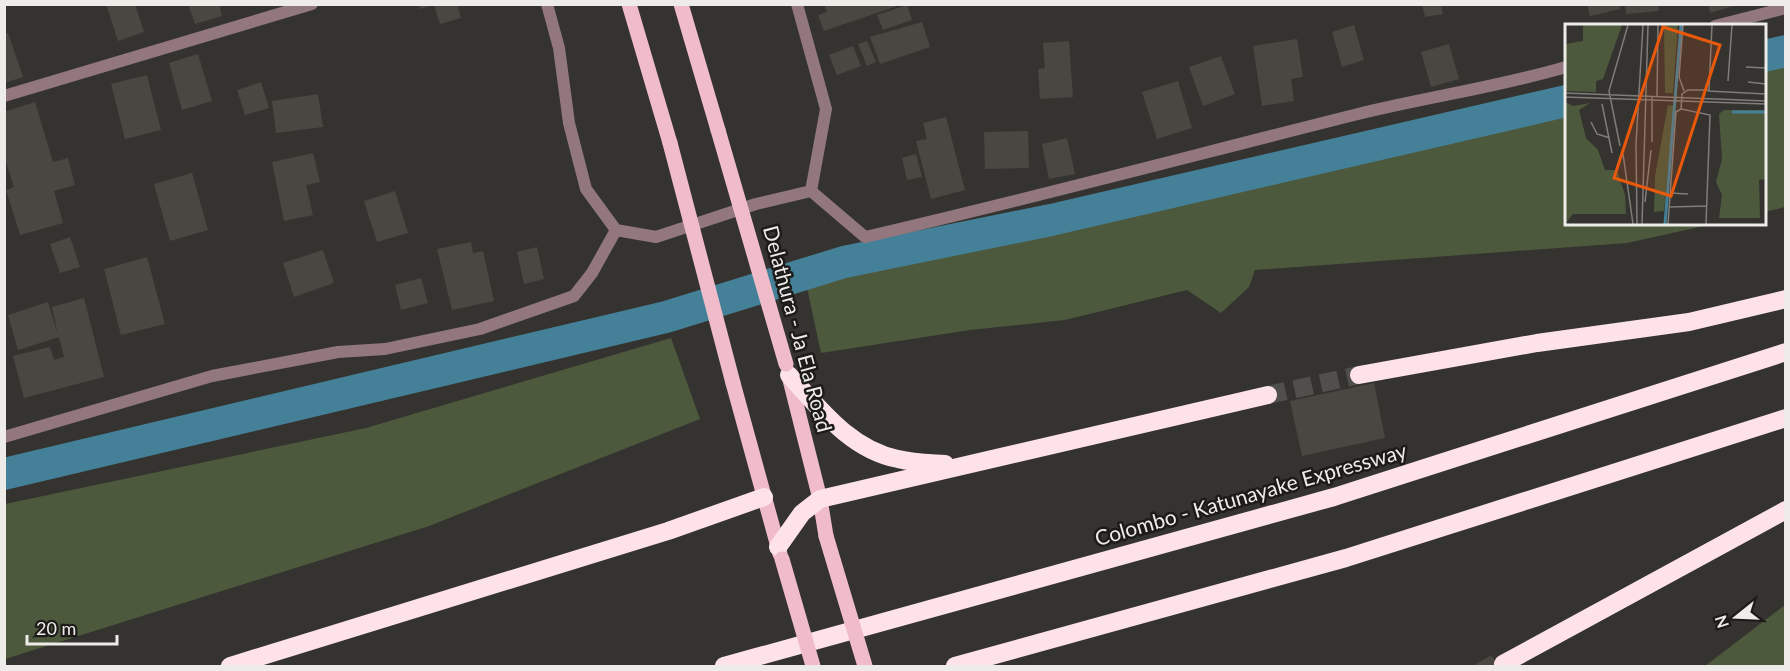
<svg xmlns="http://www.w3.org/2000/svg" width="1790" height="671" viewBox="0 0 1790 671" font-family="Lato,sans-serif">
<style>
.green{fill:#4c593d}
.lines{fill:none;stroke-linecap:round;stroke-linejoin:round}
.canal{stroke:#448198;stroke-width:32}
.building{fill:#4a4743}
.motorway-tunnel{stroke:#514f4b;stroke-width:18;stroke-dasharray:18 9;stroke-linecap:butt}
.minor{stroke:#92787e;stroke-width:12}
.primary{stroke:#f0bcc9;stroke-width:15}
.motorway{stroke:#fde3e9;stroke-width:18}
.primary-bridge{stroke:#f0bcc9;stroke-width:15}
.labels{text-anchor:middle;stroke-width:5;stroke-linejoin:round;paint-order:stroke}
.street-label{font-size:21px;fill:#edece9;stroke:#1c1b19}
.inset-river{fill:none;stroke:#448198;stroke-width:3}
.inset-road{fill:none;stroke:#7f7d79;stroke-width:1.5}
.view{fill:#e8590c;fill-opacity:0.15;stroke:#e8590c;stroke-width:3}
.inset-edge{fill:none;stroke:#edece9;stroke-width:3}
</style>
<rect width="100%" height="100%" fill="#35332f"/>
<!-- green -->
<path class="green" d="M1785,66V207L1765,212V70Z
M1566,115V224H1713L1627,243L1255,270L1249,287L1221,313L1187,290L1065,320L970,330L821,353L806,283L1109,221Z
M671,338L700,419L429,526L5,659V504L366,428Z
M1785,605V666H1705Z"/>
<g class="lines">
<!-- canal -->
<path class="canal" d="M1764,56L1786,51
M4,474L666,317L844,262L1051,220L1566,101"/>
</g>
<!-- building -->
<path class="building" d="M106,4H135L144,32L118,41Z
M188,4H219L222,16L195,24Z
M419,4H433L434,5L420,9Z
M434,4H457L461,18L440,24Z
M824,4H900V5L824,31L818,15L827,12Z
M1422,4H1441L1443,14L1425,17Z
M1587,4H1619L1620,9L1590,16Z
M1625,4H1658L1659,11L1626,14Z
M1708,4H1737V5L1710,13Z
M907,5L912,20L883,30L877,15Z
M922,22L930,47L880,64L870,37Z
M1354,25L1364,60L1342,67L1332,32Z
M8,33L23,77L4,83V34Z
M1297,39L1303,77L1291,79L1294,101L1262,106L1253,46Z
M867,41L876,62L867,66L858,44Z
M1069,41L1073,97L1040,99L1038,69L1045,68L1043,43Z
M1449,44L1459,79L1431,87L1421,52Z
M853,46L861,66L837,75L829,55Z
M198,54L212,101L182,110L169,63Z
M1221,56L1235,94L1203,106L1189,67Z
M147,75L161,130L125,139L111,84Z
M1178,81L1192,128L1157,139L1142,92Z
M261,82L269,108L245,115L237,90Z
M318,94L323,127L276,133L272,101Z
M35,102L53,162L68,158L75,185L54,191L63,223L20,235L6,190L14,187L4,156V112Z
M946,117L965,190L931,199L916,141L927,139L923,123Z
M1028,131L1029,168L985,169L984,132Z
M1067,138L1075,174L1049,179L1042,144Z
M313,153L320,182L306,185L313,215L284,221L272,162Z
M916,154L922,177L907,180L902,158Z
M192,173L208,230L170,241L154,184Z
M395,191L408,233L377,242L364,201Z
M70,237L80,267L60,273L50,244Z
M471,242L473,253L483,251L494,301L452,310L437,249Z
M537,247L544,279L524,284L517,252Z
M323,250L334,283L294,297L283,263Z
M147,257L165,324L121,335L104,269Z
M421,278L428,303L401,310L395,285Z
M84,298L104,377L24,398L13,356L50,347L54,360L64,357L59,337L18,350L8,315L48,302L58,335L52,307Z
M1374,383L1385,438L1302,456L1290,401Z
M1491,655L1499,666H1473Z"/>
<g class="lines">
<!-- motorway-tunnel -->
<path class="motorway-tunnel" d="M1268,395L1359,375"/>
<!-- minor -->
<path class="minor" d="M547,4L559,48L569,123L586,189L616,230L656,237L756,204L811,191L826,109L797,4
M1715,26L1786,8
M4,96L312,4
M811,191L865,237C1030,199 1194,155 1358,114C1427,97 1498,87 1566,67
M4,437L212,376L338,352L385,349L480,329L574,296L592,273L616,230"/>
<!-- primary -->
<path class="primary" d="M629,4L670,143
M681,4L718,130
M789,376L820,499L826,536
M733,383L780,554"/>
<!-- motorway -->
<path class="motorway" d="M789,375C820,409 851,450 898,459C913,463 929,463 945,464
M1359,375L1537,343L1689,322L1786,299
M778,547L802,513L820,499L1268,395
M1503,664L1786,510
M230,666L668,531L764,497
M724,666L1334,497L1786,352
M955,666L1346,558L1786,418"/>
<!-- primary-bridge -->
<path class="primary-bridge" d="M718,130L786,364
M670,143L733,383
M826,536L865,666
M782,559L813,666"/>
</g>
<g class="labels">
<!-- street labels -->
<g class="street-label">
<text transform="translate(797 329) rotate(75)" y="7">Delathura - Ja Ela Road</text>
<text transform="translate(1251 495) rotate(-16)" y="7">Colombo - Katunayake Expressway</text>
</g>
</g>
<!-- overview -->
<g transform="translate(1565 24)">
<rect width="201" height="201" fill="#35332f"/>
<path d="M18,1H57L38,55L31,57V68L0,67V20L18,17ZM99,1H113L108,69H100ZM0,78L8,82L25,79L14,86L21,114L33,126L40,146H52L60,171L61,190H8L0,200ZM103,81L109,82L99,187L89,188L90,152ZM159,86H201V155L194,156L195,194H154L157,171L151,158L157,135L154,90Z" fill="#4c593d"/>
<path class="inset-river" d="M167,88H201M100,200L116,1"/>
<path class="inset-road" d="M118,1L114,53L119,67M181,43L201,44M163,57L167,1M183,58L201,60M143,67L201,70M0,69L201,77M92,72L93,1M0,73L201,80M37,80L47,129M26,98L32,110L45,114M87,118V72M55,122L44,67L63,1M58,130L68,200M105,169L123,170M80,178L86,126M104,183L142,182M72,200L71,120L78,1M77,200L83,1M103,200L111,88L116,85M141,200L145,91L116,85L117,70L123,66H144L147,1"/>
<path class="view" d="M98,3L155,21L106,172L49,154Z"/>
<rect width="201" height="201" class="inset-edge"/>
</g>
<!-- border -->
<rect width="1790" height="671" fill="none" stroke="#edece9" stroke-width="12"/>
<!-- north arrow -->
<g transform="translate(1736 617) rotate(252)" stroke="#1c1b19" stroke-width="4.5" paint-order="stroke">
<path d="M0-4.5L10 22L0 15L-10 22Z" fill="#edece9"/>
<text y="-9" font-size="16" font-weight="bold" text-anchor="middle" fill="#edece9">N</text>
</g>
<!-- scale -->
<path d="M27 635v9h90v-9" fill="none" stroke="#edece9" stroke-width="3"/>
<text x="36" y="635" font-size="18" fill="#edece9" stroke="#1c1b19" stroke-width="4.5" paint-order="stroke">20 m</text>
</svg>
